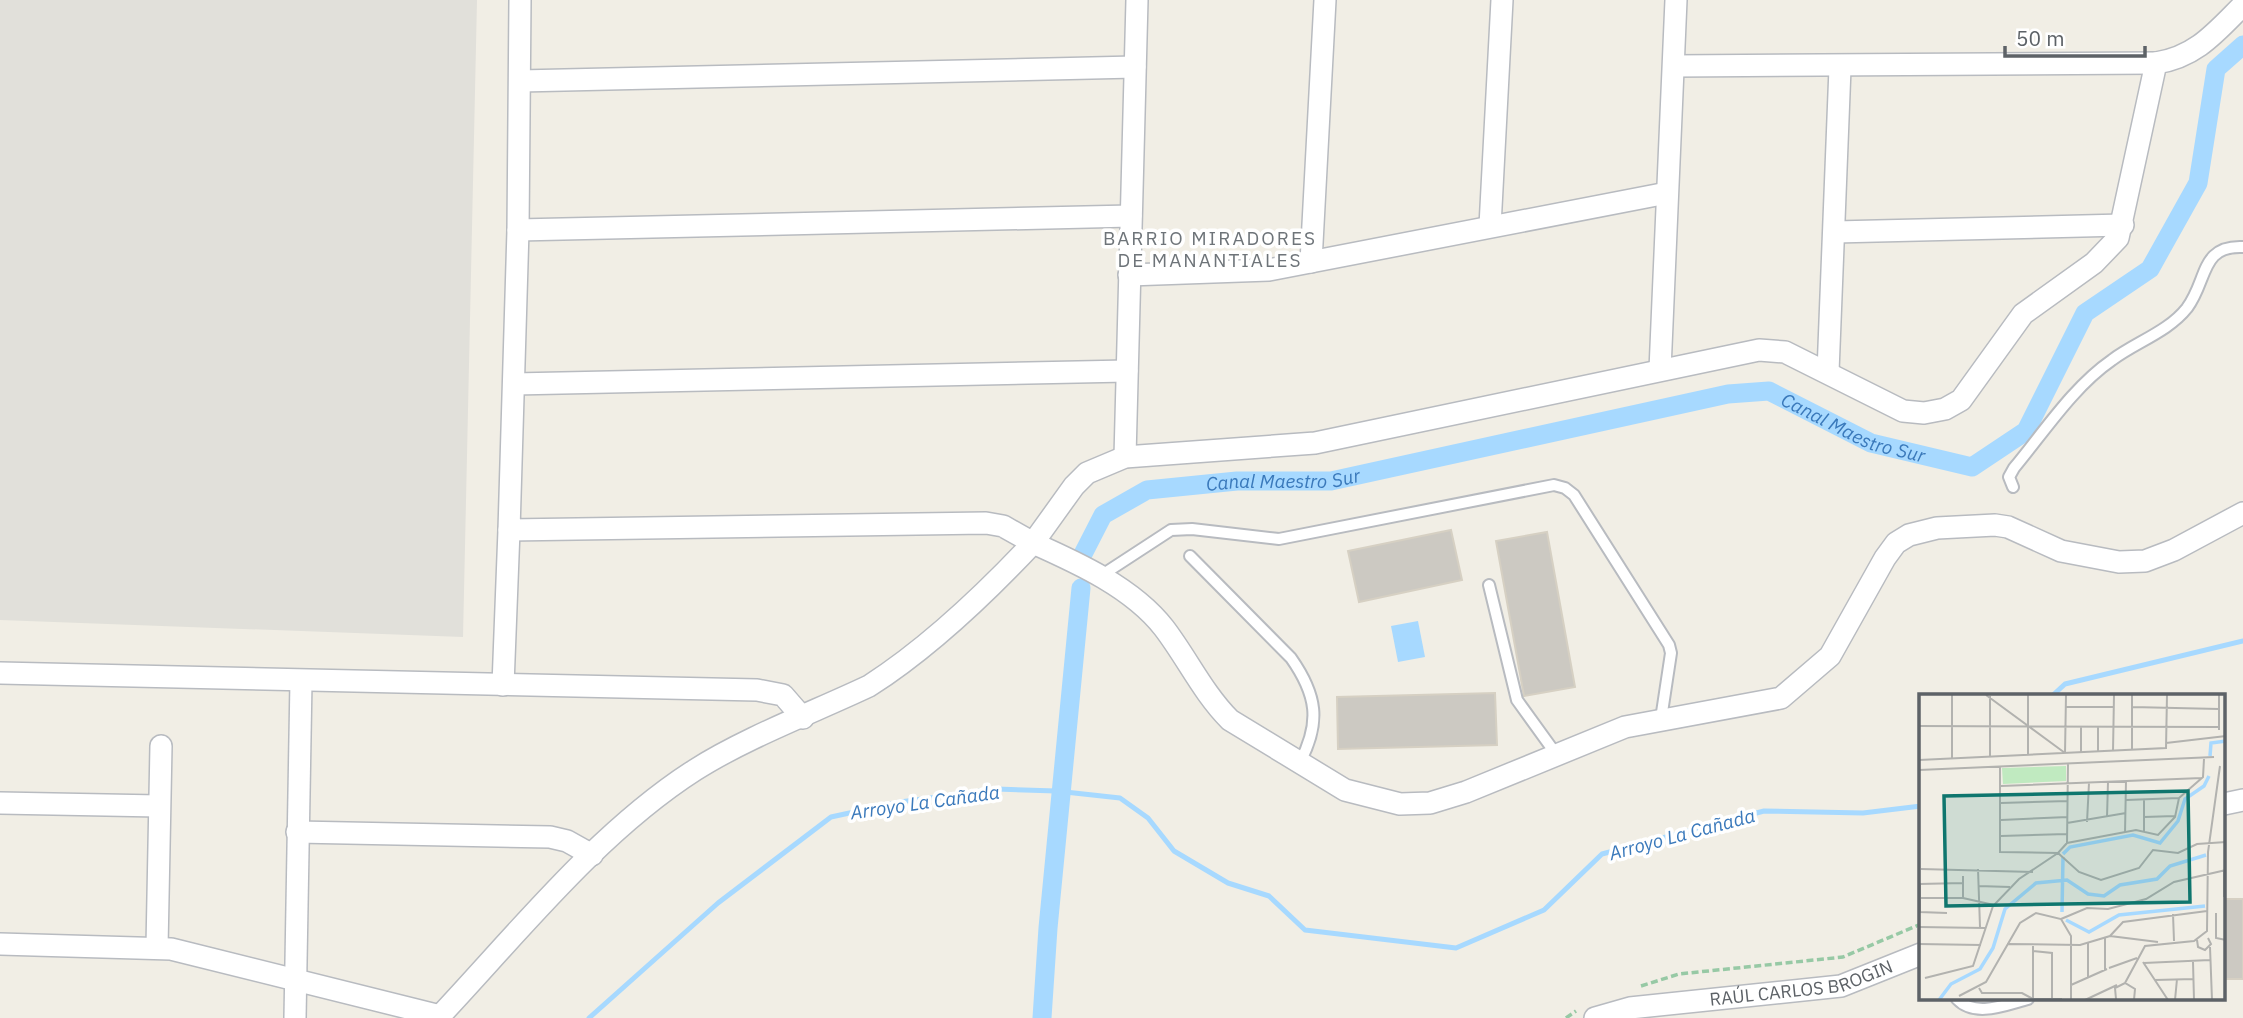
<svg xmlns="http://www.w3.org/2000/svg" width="2243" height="1018" viewBox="0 0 2243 1018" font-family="'IBM Plex Sans',sans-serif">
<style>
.industrial{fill:#e1e0da}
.water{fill:#a7d9ff}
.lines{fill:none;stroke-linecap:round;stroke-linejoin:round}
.stream{stroke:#a7d9ff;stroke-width:5}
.canal{stroke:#a7d9ff;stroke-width:19}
.building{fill:#ccc9c2;stroke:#d6d0c3;stroke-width:2}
.lane-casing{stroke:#b8bbc0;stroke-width:14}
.street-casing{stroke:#b8bbc0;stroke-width:24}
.path{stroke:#97c9a5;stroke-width:3.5;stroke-dasharray:7 3.5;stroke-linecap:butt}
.lane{stroke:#fff;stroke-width:10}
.street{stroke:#fff;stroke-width:21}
.labels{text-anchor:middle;stroke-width:7;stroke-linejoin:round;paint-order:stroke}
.street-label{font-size:18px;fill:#5d6267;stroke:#fff}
.neighbourhood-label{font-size:19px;letter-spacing:2px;fill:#6e7479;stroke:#fff}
.water-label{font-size:19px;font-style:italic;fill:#3a79bb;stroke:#fff}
.inset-river{fill:none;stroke:#a7d9ff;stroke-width:3.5}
.inset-road{fill:none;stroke:#b2b2af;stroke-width:2}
.view{fill:#0f766e;fill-opacity:0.15;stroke:#0f766e;stroke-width:3.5}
.inset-edge{fill:none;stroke:#5d6267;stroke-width:3.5}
</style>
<rect width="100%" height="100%" fill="#f1eee5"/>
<!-- industrial -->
<path class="industrial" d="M0,0H477L463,637L0,620Z"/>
<!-- water -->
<path class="water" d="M1418,621L1425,657L1398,662L1391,626Z"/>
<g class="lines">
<!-- stream -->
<path class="stream" d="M2052,696L2065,684L2243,641
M589,1018L718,903L831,817L900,802L996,789L1056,791L1120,798L1148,818L1174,851L1228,883L1269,896L1305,930L1456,948L1544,910L1602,854L1764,811L1863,813L1921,806"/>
<!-- canal -->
<g class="canal">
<path id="s1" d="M1083,554L1103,515L1147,490L1237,481H1331L1728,394L1769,391L1871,443L1972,467L2026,431L2085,313L2150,269L2198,183L2216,69L2243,45"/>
<path d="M1042,1018L1048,928L1081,588"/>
</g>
</g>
<!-- building -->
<path class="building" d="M1451,530L1462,580L1359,602L1348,551Z
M1547,532L1575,687L1524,696L1496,541Z
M1495,693L1497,745L1338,749L1337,697Z
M2224,899H2243V979H2224Z"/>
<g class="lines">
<defs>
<path id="lane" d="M2013,487L2009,477L2014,468C2044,432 2073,387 2112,360C2136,342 2168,332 2187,308C2208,280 2200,245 2243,247
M1190,556L1291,658C1317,695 1321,722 1300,762
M1099,577L1171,530L1192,529L1279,539L1554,485L1565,488L1574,495L1669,645L1671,653L1661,719
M1489,585L1517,700L1556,754
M1957,999C1975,1018 2005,1005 2028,999"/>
<g id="street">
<path d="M520,0L518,230L509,530L986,523L1003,526L1033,543L1074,486L1087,473L1125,457L1315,443L1759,350L1785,352L1903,411L1924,413L1945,409L1961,400L2023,314L2094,263L2118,238L2156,63C2196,57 2216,32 2243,5"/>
<path d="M1674,66L2156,63"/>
<path d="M520,81L1135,67"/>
<path d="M1490,226L1502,0"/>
<path d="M518,230L1131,216"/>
<path d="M1835,232L2123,225"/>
<path d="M1311,262L1325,0"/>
<path d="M1129,275L1269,270L1667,193"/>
<path d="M1660,370L1676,0"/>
<path d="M1828,372L1840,68"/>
<path d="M514,384L1127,371"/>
<path d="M1125,457L1137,0"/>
<path d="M0,673L757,690L783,695L803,718"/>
<path d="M503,685L509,530"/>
<path d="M0,803L159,806"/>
<path d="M2224,804L2243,800"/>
<path d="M297,832L550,837L567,841L592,855"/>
<path d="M0,944L171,949L440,1016"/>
<path d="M157,947L161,746"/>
<path d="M295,1018L301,681"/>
<path d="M438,1018C517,934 598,832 695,770C745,738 814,712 869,686C927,649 986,593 1033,543C1078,563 1133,588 1164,628C1187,658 1203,693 1230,720L1345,790L1400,804L1430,803L1466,792L1625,727L1781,698L1830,656L1885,558L1896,543L1909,535L1937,528L1995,525L2008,527L2061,551L2119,562L2145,561L2174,550L2243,513"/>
<path id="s2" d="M1595,1018L1630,1008L1841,986L1921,954"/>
</g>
</defs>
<!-- lane casing -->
<use href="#lane" class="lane-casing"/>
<!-- street casing -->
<use href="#street" class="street-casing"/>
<!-- path -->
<path class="path" d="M1641,986L1679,974L1843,957L1921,924
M1566,1018L1576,1011"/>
<!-- lane -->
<use href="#lane" class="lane"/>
<!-- street -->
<use href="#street" class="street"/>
</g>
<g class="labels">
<!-- street labels -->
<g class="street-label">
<text dy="6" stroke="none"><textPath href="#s2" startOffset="210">RAÚL CARLOS BROGIN</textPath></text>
</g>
<!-- neighbourhood labels -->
<g class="neighbourhood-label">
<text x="1210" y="245">BARRIO MIRADORES<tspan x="1210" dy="22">DE MANANTIALES</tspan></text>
</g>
<!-- water labels -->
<g class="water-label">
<text dy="7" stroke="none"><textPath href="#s1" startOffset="819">Canal Maestro Sur</textPath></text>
<text dy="7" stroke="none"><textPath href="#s1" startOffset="231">Canal Maestro Sur</textPath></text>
<text transform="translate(925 802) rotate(-8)" y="7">Arroyo La Cañada</text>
<text transform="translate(1682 834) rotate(-15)" y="7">Arroyo La Cañada</text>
</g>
</g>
<!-- overview -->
<g transform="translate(1919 694)">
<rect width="306" height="306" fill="#f1eee5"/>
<path d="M147,72V87L84,90L83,74Z" fill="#c0eac0"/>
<path class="inset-river" d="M291,62L292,49L307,47M144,160L151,153L214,141L241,149L259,127L266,105L285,92L290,82M143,218L144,163M147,226L170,238L200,221L286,212M20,306L32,290L61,275L74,254L86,215L117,189L148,186L169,200L185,202L201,191L238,185L251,172L287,161"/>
<path class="inset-road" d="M33,1V64M67,1L146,59M300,1V36M147,13H195M213,13L300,15M0,32L300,33M247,49L307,42M213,56V1M179,57V32M194,57L195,1M162,58V32M146,59L147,1M109,61V1M71,62V2M0,66L247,54L248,1M81,73V158L139,159L148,149L217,136L239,141L256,123L260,104L284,83L285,65M0,76L295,63M82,92L283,84M207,106L260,104M82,109L149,107M188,123L189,88M225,123L256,122M82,126L149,123M168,128L170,89M148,129L207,119M206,139L207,87M225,139V105M82,142L148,140M148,149L149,70M2,175L114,178M59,175L61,233M305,176V203M59,192L91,193M1,204H44L75,211M44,204V182M28,219L1,218V190L44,189M297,219V244L307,246M254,220L255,247M142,225L168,214L189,215L227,205L255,188L307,176M0,233L66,234M191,242L239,248M186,244V276M278,246L279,253L286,256L292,250L289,244M169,249V284M0,250L62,251M88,250L161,251L191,242L204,228L288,217M291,253L293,306M114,257L133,259V305M224,268L249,306M274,268L275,306M225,269L291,266M190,274L218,264M6,284L54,272L74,212L100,185L139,159L160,178L182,186L220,174L234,156L259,159L278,150L307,148M236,286L275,285M206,289L226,252L275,247L288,237L289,158L301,72M152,291L188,275M60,294L63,299H103L114,305V252M40,302L67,288L101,229L117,219L142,225L152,242V306M114,305H143M197,305L196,294L206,289L216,295L215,306M166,306L198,291M256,306L258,285"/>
<path class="view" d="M269,97L271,208L27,212L25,102Z"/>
<rect width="306" height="306" class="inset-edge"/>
</g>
<!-- scale -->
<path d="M2005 46v10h140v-10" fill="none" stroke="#5d6267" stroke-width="3.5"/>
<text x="2016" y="46" font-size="21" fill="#5d6267" stroke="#ffffff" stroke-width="5" paint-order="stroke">50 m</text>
</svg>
